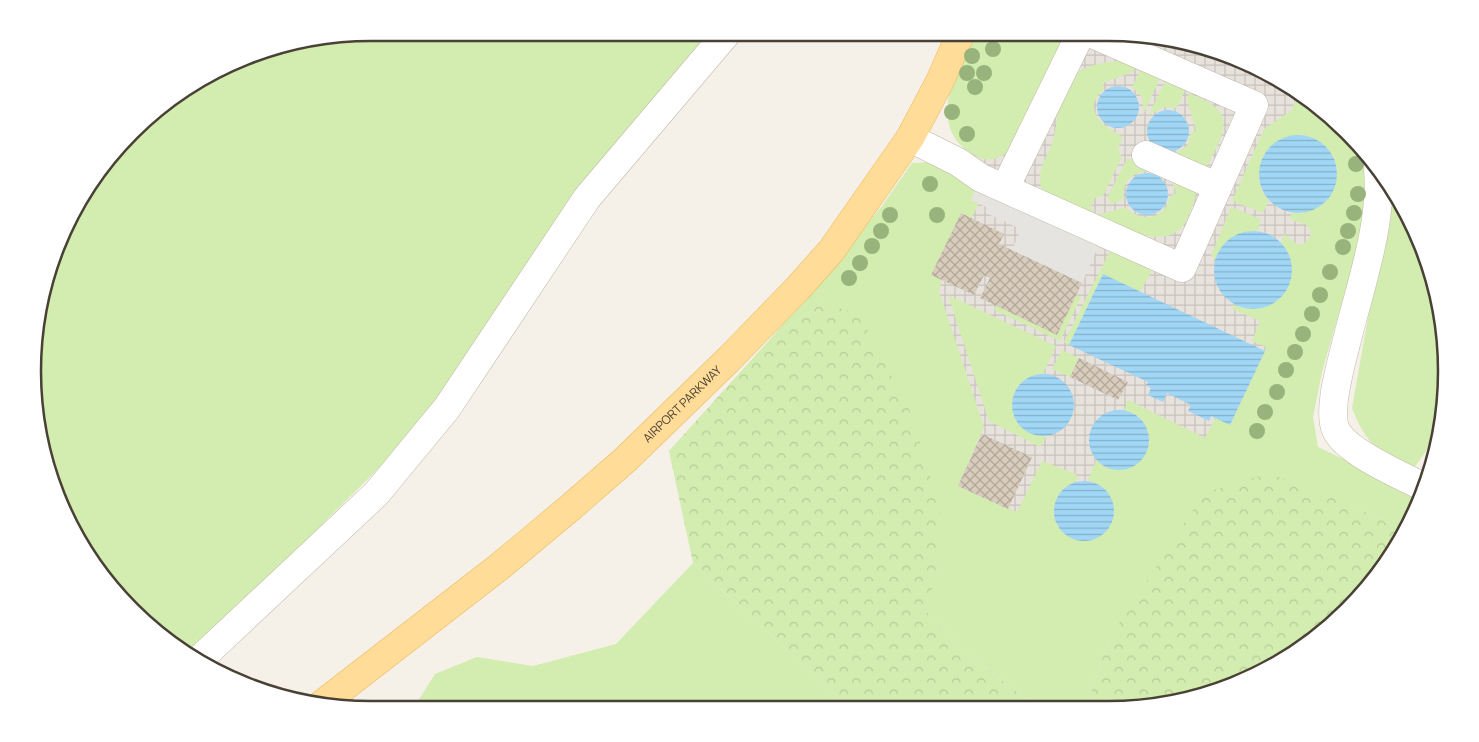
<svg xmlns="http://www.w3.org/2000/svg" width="1479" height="742" viewBox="0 0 1479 742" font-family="Manrope,sans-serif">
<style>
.industrial{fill:url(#industrial-grid)}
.green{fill:#d3ecaf}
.forest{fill:url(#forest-crowns)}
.parking{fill:#e6e4e0}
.water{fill:url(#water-rules)}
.building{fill:url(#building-cross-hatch)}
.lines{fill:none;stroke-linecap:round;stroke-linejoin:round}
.minor-casing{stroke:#c2b8aa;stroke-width:29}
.major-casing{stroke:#ecbb5f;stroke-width:29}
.minor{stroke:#fff;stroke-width:28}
.major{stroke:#ffdc98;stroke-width:28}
.tree{fill:#98b37c}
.labels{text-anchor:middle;stroke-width:5;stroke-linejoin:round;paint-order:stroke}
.street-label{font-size:12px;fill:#494136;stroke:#fff}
.rim{fill:none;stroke:#494136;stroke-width:2.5}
</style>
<defs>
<pattern id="industrial-grid" width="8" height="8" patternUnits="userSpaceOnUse" patternTransform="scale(1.25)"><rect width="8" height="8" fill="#e8e2dd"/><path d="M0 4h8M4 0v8" fill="none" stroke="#c8c3be"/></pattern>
<pattern id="forest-crowns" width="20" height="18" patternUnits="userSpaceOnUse" patternTransform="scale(1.25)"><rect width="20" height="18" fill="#d3ecaf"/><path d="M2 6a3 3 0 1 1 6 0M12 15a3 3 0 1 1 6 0" fill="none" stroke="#b7cc97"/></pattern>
<pattern id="water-rules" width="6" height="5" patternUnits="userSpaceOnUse" patternTransform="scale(1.25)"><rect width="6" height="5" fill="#a1d7f6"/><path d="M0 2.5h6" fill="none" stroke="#85b0c8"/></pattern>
<pattern id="building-cross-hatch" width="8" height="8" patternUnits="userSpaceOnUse" patternTransform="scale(1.25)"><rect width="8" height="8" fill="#d8ccbd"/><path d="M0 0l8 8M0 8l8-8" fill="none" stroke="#b1a79a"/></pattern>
</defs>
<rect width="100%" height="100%" fill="#f5f1e8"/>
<!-- industrial -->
<path class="industrial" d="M1020,33H1130L1195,44L1257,67L1314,102L1345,176L1235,445L1128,539L940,509L872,339Z"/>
<!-- green -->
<path class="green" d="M371,33H719L401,446L225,621L190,652L131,610L67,520L35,415L39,305L78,202L117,148L165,103L262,51Z
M970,33H1069L1009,151C998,160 987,163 974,155C925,127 956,74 970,33Z
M1120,61L1136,67L1133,72L1103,83L1104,89C1080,111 1104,126 1123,137L1118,148L1122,157L1103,196L1095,198L1090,208L1095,211L1092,216C1081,211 1047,199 1042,189C1034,173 1048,156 1053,141C1059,118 1056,91 1076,74C1088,64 1105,62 1120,61Z
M1141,69L1160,78L1144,113L1142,97L1132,87Z
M1165,81L1185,90L1177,108L1164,107L1149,115Z
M1298,92L1314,102L1362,148L1368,166L1362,233L1322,372L1313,417L1318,447L1421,496L1412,520L1405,531L1353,506L1109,639L1086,707H1037L963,650L925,610L938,567L822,303L772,337L882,206L912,163L934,162L952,175L977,185L971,200L979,203L971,219L931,275L942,280L939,291L984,427L958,486L1017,512L1042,461L1076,474L1078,480C1060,488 1051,503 1055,522L1114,516C1114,498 1105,486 1088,480L1096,460L1105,467L1149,445C1150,426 1142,415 1124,410L1128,400L1205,438L1215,418L1230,424L1265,351L1266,347L1252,341L1260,321L1232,309L1234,305C1253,312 1265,309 1280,298L1288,252L1281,243L1284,234L1297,244C1309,245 1314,234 1307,225L1289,219L1292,213H1304L1326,147C1314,137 1305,135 1289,136L1259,176L1261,189L1269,201L1263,213L1232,201L1264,129L1292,110Z
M1189,93C1199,98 1214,103 1220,112C1231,127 1213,154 1206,168L1174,154L1188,145L1191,132L1196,131L1187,99Z
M1127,159H1136L1150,171C1134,171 1121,182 1124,199L1111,204L1107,197Z
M1171,178L1195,189C1197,198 1192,206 1189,215C1174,255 1126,230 1098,218L1100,214L1126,207C1141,224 1166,219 1170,196L1176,193Z
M1391,188L1401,202L1428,262L1444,327L1446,393L1440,431L1414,468C1377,448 1368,449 1352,408Z
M1231,207L1261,219L1258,231C1238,232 1223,241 1215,259L1211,256Z
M1110,251L1152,271L1140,292L1103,274L1069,345L1064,342Z
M948,295L1056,346L1043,374H1037L1038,435H1047L1040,447L989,421Z
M1076,295L1081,297L1060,341L994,310L996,305Z
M1062,350L1079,358L1070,377L1052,369Z
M693,563L849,707L413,709L435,674L477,657L533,666L616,644Z"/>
<!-- forest -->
<path class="forest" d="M822,303L859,314L910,411L940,509L938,567L926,611L963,650L1037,707H849L693,563L669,451L772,337Z
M1269,473L1353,506L1405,531L1363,594L1296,652L1237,684L1152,707H1086L1109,639L1204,493Z"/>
<!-- parking -->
<path class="parking" d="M977,185L1104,234L1082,283L1011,252L1021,229L986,213L988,208L971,200Z"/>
<!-- water -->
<path class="water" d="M1097 107a21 21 0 1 1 42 0a21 21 0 1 1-42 0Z
M1147 131a21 21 0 1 1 42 0a21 21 0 1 1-42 0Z
M1259 174a39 39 0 1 1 78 0a39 39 0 1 1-78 0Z
M1126 194a21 21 0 1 1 42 0a21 21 0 1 1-42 0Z
M1214 270a39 39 0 1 1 78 0a39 39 0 1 1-78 0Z
M1103,274L1265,351L1230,425L1211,416L1209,421L1188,411L1191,405L1167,393L1163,402L1148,395L1151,388L1146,385L1148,382L1069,345Z
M1012 405a31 31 0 1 1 62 0a31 31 0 1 1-62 0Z
M1089 440a30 30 0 1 1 60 0a30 30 0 1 1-60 0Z
M1054 511a30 30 0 1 1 60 0a30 30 0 1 1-60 0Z"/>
<!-- building -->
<path class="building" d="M1171,40L1195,44L1201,46L1197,53Z
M961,213L1004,234L999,244L1082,283L1057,335L980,298L990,278L984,275L974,295L931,275Z
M1079,358L1128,382L1118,400L1070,377Z
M982,434L1032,457L1008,509L958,486Z"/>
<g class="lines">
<defs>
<path id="minor" d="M910,138L958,162L981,178L1182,268L1254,105L1090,33
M1146,155L1218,187
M1378,169C1383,224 1359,290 1346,344C1341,364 1327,411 1336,430C1346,452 1402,476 1424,487
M1005,188L1081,33
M200,659L376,494L447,408L587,198L727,33"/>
<g id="major">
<path id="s1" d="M322,704L499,567L571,507L625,460L729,359L798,288L831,251L910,138L940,81L961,33"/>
</g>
</defs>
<!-- minor casing -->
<use href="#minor" class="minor-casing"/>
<!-- major casing -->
<use href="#major" class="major-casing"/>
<!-- minor -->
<use href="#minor" class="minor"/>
<!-- major -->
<use href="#major" class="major"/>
</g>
<!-- trees -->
<g class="tree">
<circle cx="993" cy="49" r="8"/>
<circle cx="972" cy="56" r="8"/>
<circle cx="967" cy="73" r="8"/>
<circle cx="984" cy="73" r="8"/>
<circle cx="975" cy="87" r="8"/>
<circle cx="952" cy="112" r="8"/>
<circle cx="967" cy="134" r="8"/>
<circle cx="1356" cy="164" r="8"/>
<circle cx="930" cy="184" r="8"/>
<circle cx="1358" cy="194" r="8"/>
<circle cx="1354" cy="213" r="8"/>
<circle cx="890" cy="215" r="8"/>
<circle cx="937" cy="215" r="8"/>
<circle cx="881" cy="231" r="8"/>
<circle cx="1348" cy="231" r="8"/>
<circle cx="872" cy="246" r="8"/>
<circle cx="1343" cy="247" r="8"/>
<circle cx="860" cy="263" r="8"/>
<circle cx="1330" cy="272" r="8"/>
<circle cx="849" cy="278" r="8"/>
<circle cx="1320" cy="295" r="8"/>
<circle cx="1312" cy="314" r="8"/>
<circle cx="1303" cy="334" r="8"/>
<circle cx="1295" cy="352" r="8"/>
<circle cx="1286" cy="370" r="8"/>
<circle cx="1277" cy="392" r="8"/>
<circle cx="1265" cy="412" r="8"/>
<circle cx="1257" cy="431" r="8"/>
</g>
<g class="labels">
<!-- street labels -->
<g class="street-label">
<text dy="4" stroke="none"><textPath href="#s1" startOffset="469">AIRPORT PARKWAY</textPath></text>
</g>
</g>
<!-- crop -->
<path d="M0 0H1479V742H0ZM371 41H1108A330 330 0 0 1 1438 371V371A330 330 0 0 1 1108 701H371A330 330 0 0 1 41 371V371A330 330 0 0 1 371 41Z" fill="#fff" fill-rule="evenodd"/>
<path class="rim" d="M371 41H1108A330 330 0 0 1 1438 371V371A330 330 0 0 1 1108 701H371A330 330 0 0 1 41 371V371A330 330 0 0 1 371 41Z"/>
</svg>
